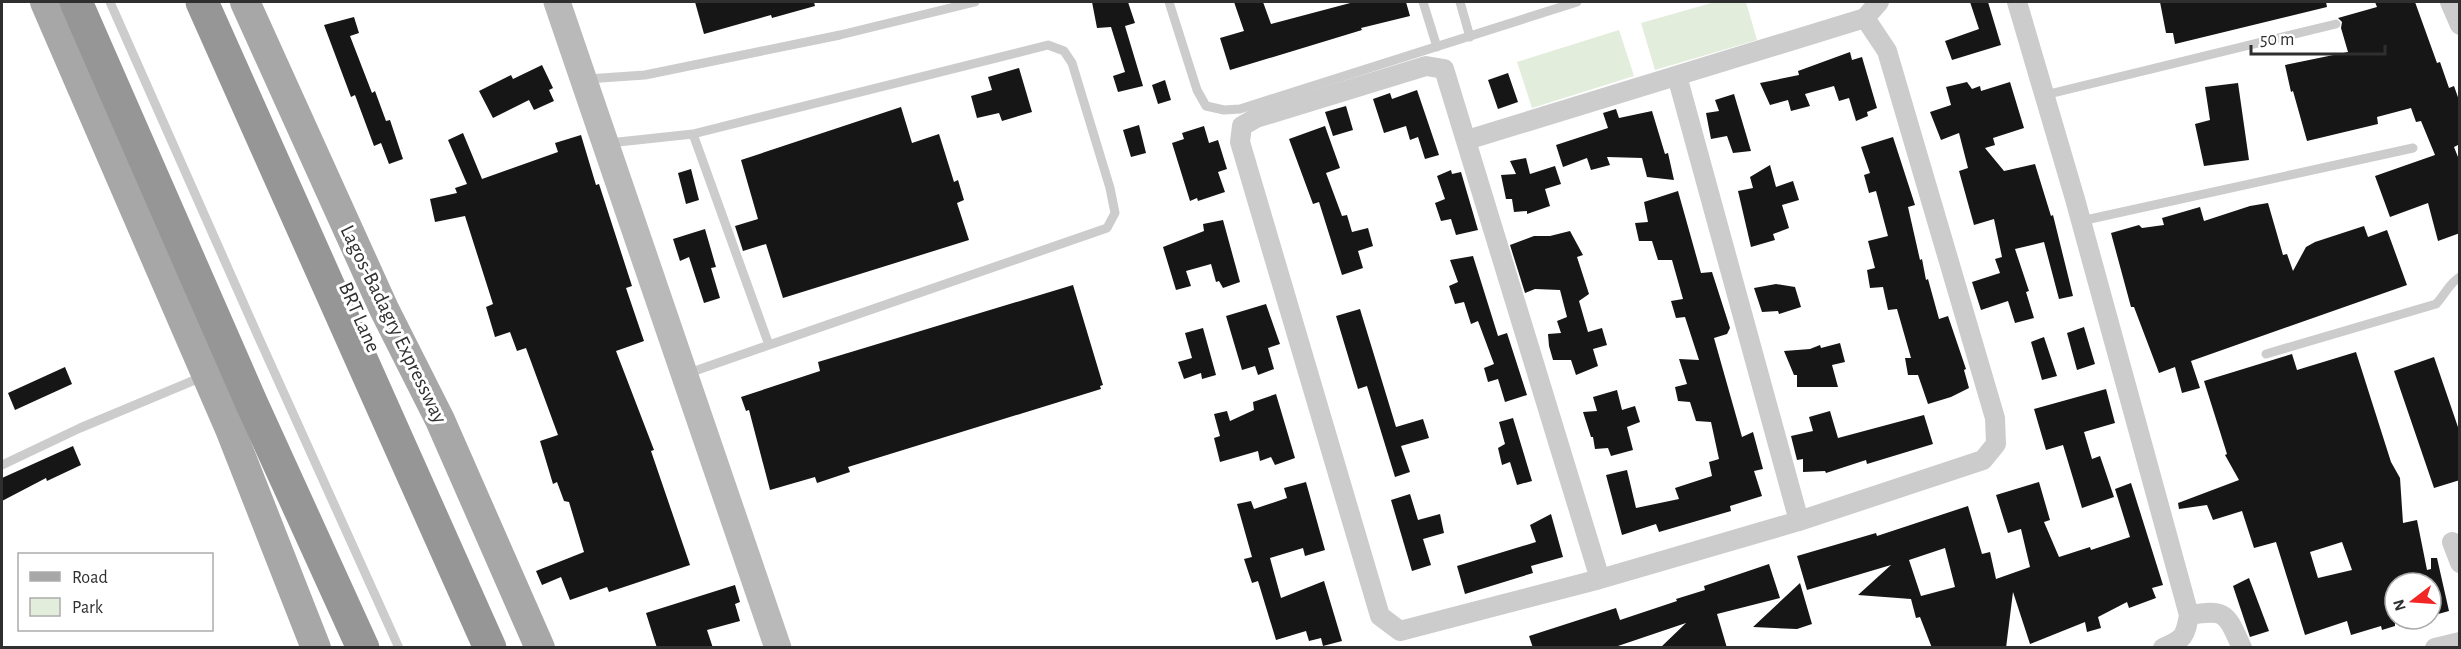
<svg xmlns="http://www.w3.org/2000/svg" width="2461" height="649" viewBox="0 0 2461 649" font-family="'Alegreya Sans',sans-serif">
<style>
.green{fill:#e3eddb}
.building{fill:#161616;fill-rule:evenodd}
.lines{fill:none;stroke-linecap:round;stroke-linejoin:round}
.service{stroke:#ccc;stroke-width:9}
.minor{stroke:#ccc;stroke-width:20}
.secondary{stroke:#b9b9b9;stroke-width:27}
.primary{stroke:#a7a7a7;stroke-width:30}
.motorway{stroke:#969696;stroke-width:33}
.labels{text-anchor:middle;stroke-width:6;stroke-linejoin:round;paint-order:stroke}
.street-label{font-size:21px;fill:#2f2f2f;stroke:#fff}
</style>
<rect width="100%" height="100%" fill="#fff"/>
<!-- green -->
<path class="green" d="M1715,2H1746L1757,40L1655,70L1641,23Z
M1619,30L1634,76L1532,108L1517,62Z"/>
<!-- building -->
<path class="building" d="M695,2H814L815,6L772,18L771,15L704,34Z
M1092,2H1128L1135,23L1125,26L1143,86L1118,92L1113,76L1125,72L1111,27L1097,28Z
M1234,2H1263L1271,24L1354,2H1406L1410,16L1361,28L1362,30L1230,70L1220,38L1244,31Z
M1970,2H1988L2001,45L1952,60L1945,41L1979,29Z
M2160,2H2326L2327,7L2175,44L2173,33H2166Z
M2375,2H2415L2437,63L2440,62L2449,88L2454,86L2460,103V144L2454,147L2460,162V233L2438,241L2428,203L2390,217L2375,176L2435,155L2421,121L2416,122L2411,108L2377,117L2378,124L2307,141L2293,91L2291,92L2285,65L2348,52L2341,28L2342,22L2338,18L2377,7Z
M354,17L359,33L350,36L372,93L375,91L386,121L390,120L403,159L389,164L381,143L374,146L355,95L351,97L324,25Z
M1850,52L1852,60L1862,57L1877,108L1867,112L1868,116L1856,121L1849,98L1839,101L1834,86L1805,94L1810,106L1791,111L1788,100L1770,105L1760,83L1799,75L1798,71Z
M542,65L553,88L549,90L554,101L534,110L529,100L493,118L479,91L511,75L513,79Z
M1019,68L1032,112L1002,121L999,113L977,118L971,96L992,90L988,77Z
M1508,73L1518,102L1498,109L1488,80Z
M1165,80L1171,100L1158,104L1152,85Z
M1967,82L1972,89L1980,86L1981,91L2010,82L2024,128L1993,138L1995,145L1985,148L2004,171L2035,164L2051,216L2053,215L2073,296L2059,299L2044,242L2015,249L2029,291L2026,292L2034,318L2015,323L2008,301L1981,310L1972,282L2000,273L1995,259L2002,257L1994,219L1974,225L1959,171L1968,168L1959,133L1941,140L1930,112L1951,105L1946,87Z
M2238,83L2249,160L2204,166L2195,124L2210,120L2205,87Z
M1417,90L1439,155L1425,159L1418,137L1410,140L1406,126L1384,133L1373,99L1390,93L1392,99Z
M1734,94L1751,151L1733,153L1727,136L1711,139L1706,113L1719,111L1715,100Z
M1346,106L1353,130L1333,136L1325,112Z
M901,107L912,143L939,134L954,182L958,180L964,200L957,203L969,240L783,298L766,244L743,251L735,226L758,219L741,160Z
M1616,109L1619,118L1652,111L1665,154L1668,153L1674,180L1647,177L1642,158L1607,157L1610,165L1591,170L1587,158L1563,167L1556,145L1608,128L1603,113Z
M1139,125L1146,153L1131,157L1123,130Z
M1204,126L1209,143L1218,140L1227,169L1218,172L1225,192L1198,201L1197,198L1190,201L1172,143L1184,139L1182,133Z
M1325,126L1340,168L1326,173L1342,216L1347,215L1352,232L1368,228L1373,246L1358,251L1363,268L1342,275L1319,202L1313,204L1289,139Z
M463,133L482,179L558,152L555,143L581,135L596,185L599,184L632,286L626,288L644,341L616,351L654,450L651,451L690,565L609,592L607,587L570,600L561,577L542,585L536,571L584,552L569,502L564,501L557,482L553,484L540,441L558,435L526,348L517,351L510,332L495,337L486,307L493,304L465,216L435,222L430,199L457,193L455,188L467,184L448,140Z
M1893,137L1915,205L1908,207L1920,260L1922,259L1926,280L1928,279L1939,319L1948,316L1966,369L1964,370L1969,388L1951,397L1928,404L1918,375H1908L1905,358H1911L1897,309L1888,310L1883,287L1870,288L1867,270L1875,268L1868,241L1888,236L1876,191L1869,193L1864,175L1870,173L1861,147Z
M1526,158L1530,174L1555,166L1561,184L1545,189L1550,206L1527,214V211L1514,212L1512,199H1506L1501,175L1516,174L1510,161Z
M1770,165L1776,187L1793,181L1799,200L1782,205L1789,228L1773,234L1775,240L1751,247L1738,191L1753,188L1750,177Z
M691,169L699,200L686,204L678,173Z
M1451,170L1452,174L1461,172L1478,230L1456,235L1451,219L1441,221L1435,203L1445,199L1437,176Z
M1678,191L1701,273L1712,272L1730,328L1727,334L1714,338L1742,437L1753,432L1763,469L1754,471L1762,496L1730,506L1731,511L1659,532L1656,524L1622,535L1606,475L1627,470L1636,508L1679,499L1675,488L1712,476L1709,462L1719,459L1711,422L1696,421L1690,402L1678,401L1675,387L1687,384L1679,359L1699,360L1685,317L1676,318L1671,301L1683,299L1672,260H1658L1652,241H1639L1635,223L1648,222L1644,202Z
M2268,203L2283,255L2287,254L2293,271L2306,247L2315,242L2364,226L2368,237L2387,230L2407,285L2191,361L2200,388L2182,393L2175,367L2159,373L2134,307H2131L2111,233L2139,225L2142,228L2164,225L2162,218L2200,207L2204,221L2250,206Z
M1223,220L1240,282L1223,288L1219,281L1216,282L1211,264L1186,271L1191,286L1176,290L1163,247L1204,231L1203,224Z
M705,229L716,267L711,268L720,298L704,303L689,257L680,261L673,239Z
M1570,231L1583,255L1577,257L1589,294L1579,301L1588,332L1602,328L1607,345L1593,349L1598,366L1576,375L1571,360H1553L1549,346L1548,334L1561,333L1557,321L1567,317L1560,290L1535,289L1525,293L1510,245L1534,236H1550Z
M1473,256L1498,336L1507,333L1527,395L1505,402L1498,379L1488,382L1484,368L1494,364L1478,321L1471,324L1464,302L1455,304L1449,286L1458,282L1450,260Z
M1776,284L1795,287L1801,307L1779,314L1778,311L1762,312L1754,288Z
M1073,285L1103,385L1100,386L1101,389L848,467L850,472L817,483L815,477L770,490L749,410L746,411L741,397L820,371L818,362Z
M1266,304L1280,344L1268,348L1274,369L1258,375L1255,366L1242,370L1226,316Z
M1360,309L1396,427L1423,419L1429,438L1401,446L1410,472L1395,477L1367,386L1358,389L1336,316Z
M2084,327L2095,364L2077,370L2067,333Z
M1203,328L1216,375L1202,379L1201,373L1184,379L1178,362L1192,358L1185,333Z
M2044,337L2057,376L2042,380L2031,342Z
M1840,343L1845,362L1832,365L1838,387H1797V375H1794L1784,351L1810,349L1820,345L1821,348Z
M2356,352L2391,462L2400,478L2403,523L2417,520L2427,570L2431,569V558H2437L2449,611L2431,616V583H2395V626L2382,630L2381,626L2351,635L2347,621L2305,635L2276,542L2254,548L2242,511L2213,520L2207,505L2179,509L2178,503L2239,480L2225,455L2227,454L2204,381L2292,354L2297,370ZM2342,542L2352,570L2318,578L2310,552Z
M2434,357L2460,433V480L2434,488L2394,371Z
M65,367L72,384L15,410L8,393Z
M2106,389L2115,423L2084,432L2092,459L2100,456L2114,497L2082,508L2063,445L2046,450L2034,409Z
M1617,390L1622,410L1635,406L1640,422L1627,427L1633,450L1611,456L1608,448L1595,449L1593,437H1591L1583,412L1597,411L1593,397Z
M1276,394L1295,458L1275,465L1271,457L1260,461L1258,451L1220,462L1214,438L1220,436L1214,414L1227,411L1230,421L1254,410L1253,402Z
M1830,411L1838,438L1924,415L1933,444L1867,464L1866,460L1826,473L1825,471L1803,472V459L1797,460L1791,436L1813,431L1809,417Z
M1513,418L1532,481L1517,485L1510,462L1502,465L1498,448L1505,444L1499,422Z
M73,446L81,465L47,481L46,478L2,501V478Z
M1306,482L1325,550L1305,556L1303,548L1270,558L1281,598L1324,581L1342,641L1323,646L1321,638L1309,641L1306,631L1276,640L1258,581L1252,583L1244,559L1252,557L1237,504L1251,501L1254,509L1287,498L1284,488Z
M2039,482L2050,520L2044,522L2059,557L2090,547L2091,550L2130,537L2115,489L2131,483L2163,585L2152,588L2156,598L2129,608L2127,602L2098,617L2101,628L2087,632L2085,622L2030,644L2013,592L2006,648H1932L1920,617L1916,618L1911,599L1858,595L1891,565L1807,590L1797,556L1876,533L1877,536L1968,506L1982,554L1990,552L1996,579L2030,567L2021,529L2008,533L1996,495ZM1945,548L1955,587L1921,596L1909,560Z
M1410,494L1418,520L1440,514L1444,533L1423,539L1431,565L1412,571L1391,500Z
M1551,514L1563,557L1531,566L1533,573L1465,594L1457,566L1536,542L1530,525Z
M1769,564L1780,598L1717,614L1727,648H1660L1686,623L1612,648H1533L1529,636L1616,608L1620,620L1677,601L1676,599L1705,590L1704,586Z
M2249,578L2269,631L2250,637L2233,586Z
M1800,583L1812,624L1797,629L1753,627Z
M735,585L740,602L735,604L740,621L707,630L713,648H657L646,613Z"/>
<g class="lines">
<!-- service -->
<path class="service" d="M110,2L258,336L399,648
M1169,2L1197,90L1206,106L1224,110L1240,109L1577,2
M1423,2L1437,47
M1460,2L1470,37
M587,79L645,75L840,35L975,2
M2045,95L2336,24
M609,143L693,134L1048,45L1064,51L1072,63L1110,188L1115,213L1107,228L769,345L693,134
M2081,221L2413,148
M2266,354L2436,304C2444,296 2450,282 2460,277
M686,374L769,345
M2,465L80,428L202,377"/>
<!-- minor -->
<path class="minor" d="M2017,2L2075,199L2189,615C2185,637 2184,639 2163,648
M2450,2L2460,25
M1677,76L1799,521
M1467,140L1865,18L1879,2
M2452,542L2460,563
M1600,579L1444,69L1426,66L1256,118L1242,126L1240,142L1380,616L1400,631L1600,579L1799,521L1983,460L1996,444L1995,418L1887,51L1865,18
M2189,615C2227,609 2226,613 2242,648
M2435,648L2460,642"/>
<!-- secondary -->
<path class="secondary" d="M557,2L778,648"/>
<!-- primary -->
<path class="primary" d="M45,2L230,429L316,648
M245,2L384,309L440,420L540,648"/>
<!-- motorway -->
<path class="motorway" d="M76,2L251,402L363,648
M202,2L490,648"/>
</g>
<g class="labels">
<!-- street labels -->
<g class="street-label">
<text transform="translate(360 317) rotate(66)" y="7">BRT Lane</text>
<text transform="translate(394 324) rotate(64)" y="7">Lagos-Badagry Expressway</text>
</g>
</g>
<!-- border -->
<rect width="2461" height="649" fill="none" stroke="#2f2f2f" stroke-width="6"/>
<!-- legend -->
<rect x="18" y="553" width="195" height="78" fill="#ffffff" stroke="#acacac" stroke-width="1.5"/>
<rect x="30" y="572" width="30" height="9" fill="#a7a7a7" stroke="#acacac" stroke-width="1.5"/>
<text x="72" y="583" font-size="18" fill="#2f2f2f">Road</text>
<rect x="30" y="598" width="30" height="18" fill="#e3eddb" stroke="#acacac" stroke-width="1.5"/>
<text x="72" y="613" font-size="18" fill="#2f2f2f">Park</text>
<!-- north arrow -->
<g transform="translate(2413 601) rotate(253)"><circle r="28" fill="#ffffff" stroke="#acacac" stroke-width="1.5"/>
<path d="M0-4.5L10 22L0 15L-10 22Z" fill="#f22625"/>
<text y="-9" font-size="16" font-weight="bold" text-anchor="middle" fill="#2f2f2f">N</text>
</g>
<!-- scale -->
<path d="M2251 45v9h134v-9" fill="none" stroke="#2f2f2f" stroke-width="3"/>
<text x="2260" y="45" font-size="18" fill="#2f2f2f" stroke="#ffffff" stroke-width="4.5" paint-order="stroke">50 m</text>
</svg>
